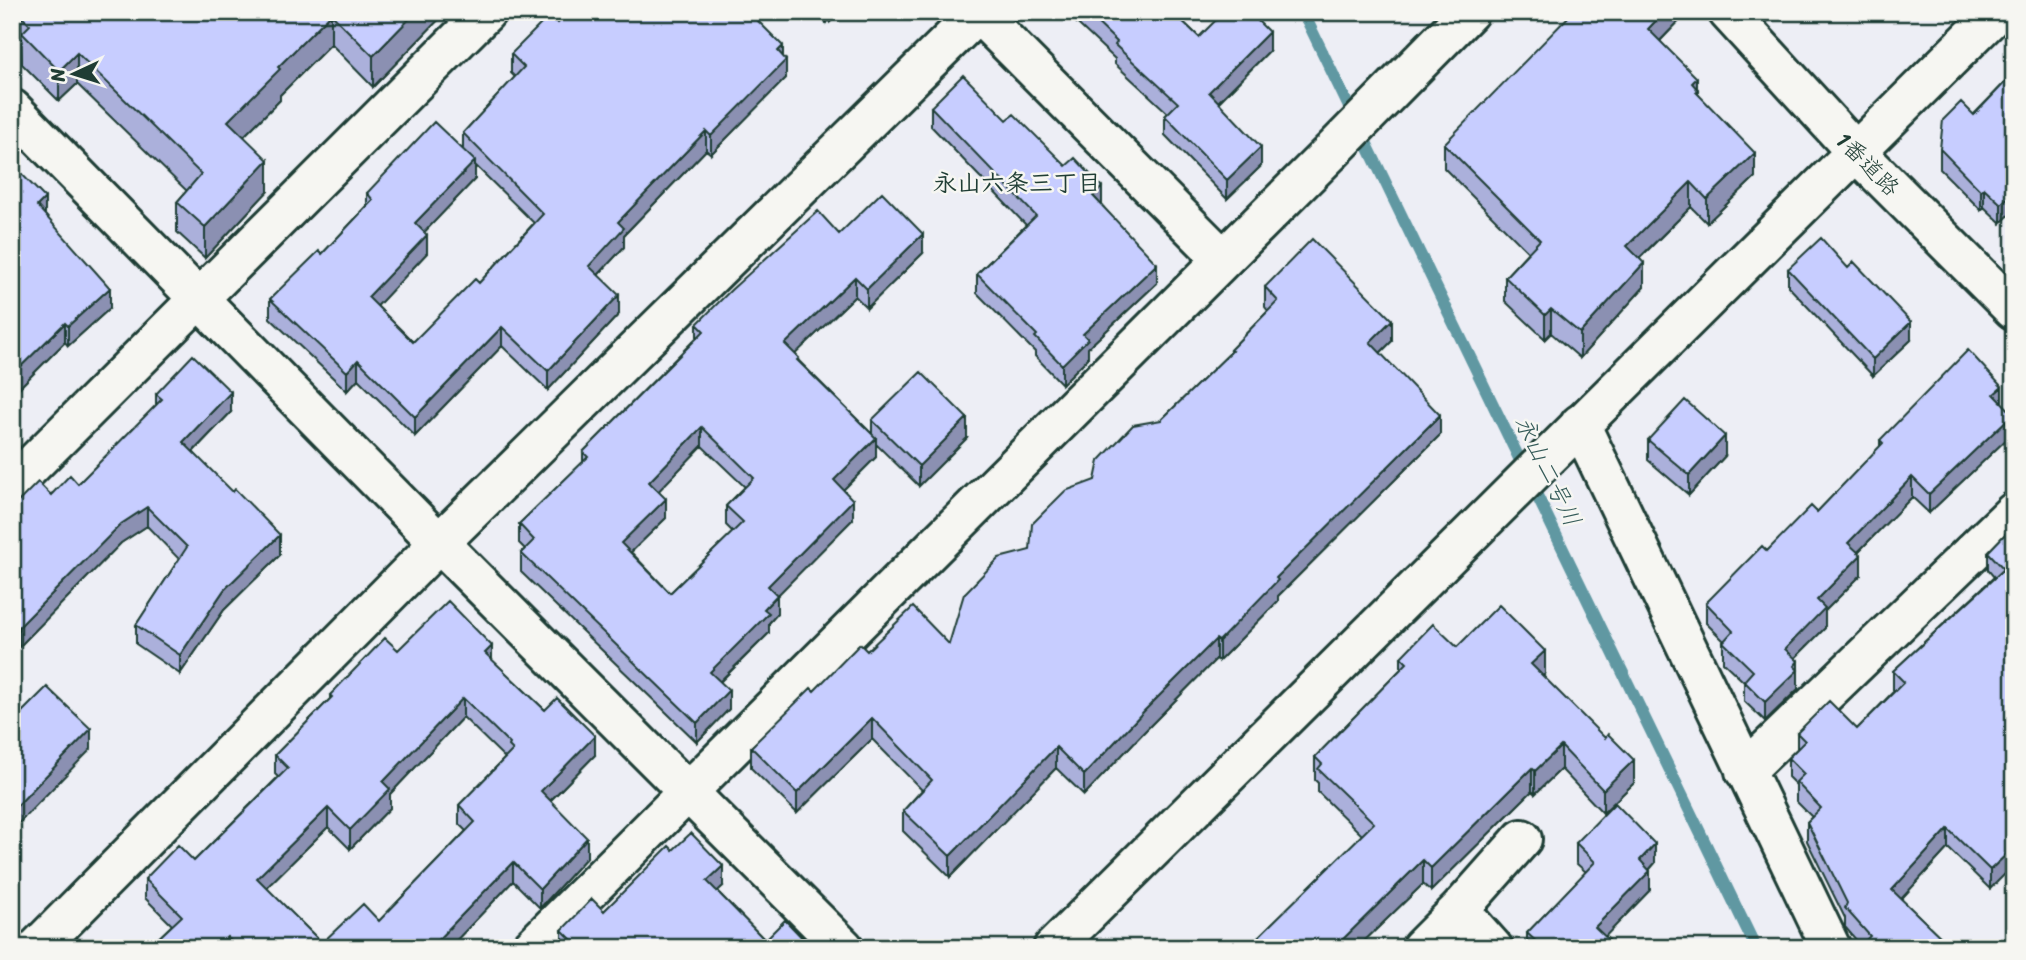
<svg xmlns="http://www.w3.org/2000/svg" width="2026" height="960" viewBox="0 0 2026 960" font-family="Sriracha,'Klee One',sans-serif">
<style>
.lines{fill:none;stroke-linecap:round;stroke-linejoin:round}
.stream{stroke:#6098a2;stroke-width:12}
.street-casing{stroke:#1f3d34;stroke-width:44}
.secondary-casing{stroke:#1f3d34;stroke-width:44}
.street{stroke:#f6f6f2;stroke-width:38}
.secondary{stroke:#f6f6f2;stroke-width:38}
.wall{fill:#abb0db;stroke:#1f3d34;stroke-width:2;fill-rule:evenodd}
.shaded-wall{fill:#8b90b2;stroke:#1f3d34;stroke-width:2}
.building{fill:#c7cdff;stroke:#1f3d34;stroke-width:2;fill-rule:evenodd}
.labels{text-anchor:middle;stroke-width:5;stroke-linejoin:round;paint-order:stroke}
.street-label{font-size:23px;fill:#1f3d34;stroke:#f6f6f2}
.neighbourhood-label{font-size:24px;font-weight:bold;fill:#1f3d34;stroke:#f6f6f2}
.water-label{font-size:24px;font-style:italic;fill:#355b59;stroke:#f6f6f2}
</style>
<rect width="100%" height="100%" fill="#edeef5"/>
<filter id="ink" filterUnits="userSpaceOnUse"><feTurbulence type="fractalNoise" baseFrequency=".0143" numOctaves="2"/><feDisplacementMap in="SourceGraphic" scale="14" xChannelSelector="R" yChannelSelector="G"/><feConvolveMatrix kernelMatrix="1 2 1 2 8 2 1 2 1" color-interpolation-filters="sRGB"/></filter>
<g filter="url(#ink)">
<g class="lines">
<!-- stream -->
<path class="stream" d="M1303,12L1756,948"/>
<defs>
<path id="street" d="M977,12L1223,259
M12,109L439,543L844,948
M1580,424L1831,948
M12,485L486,12
M1745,771L2014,512
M1459,910L1493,948
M37,948L439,543L979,12
M531,948L1334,149L1469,12
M1421,948L1459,910L1522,839"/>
<path id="secondary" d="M1728,12L1856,152L2014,310
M1053,948L1997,12"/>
</defs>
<!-- street casing -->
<use href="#street" class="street-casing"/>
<!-- secondary casing -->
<use href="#secondary" class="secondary-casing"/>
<!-- street -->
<use href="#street" class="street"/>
<!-- secondary -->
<use href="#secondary" class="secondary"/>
</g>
<!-- wall -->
<path class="wall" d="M446,12L373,87L331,44L280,95V100L244,136L268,191L205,258L177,232V202L187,191L77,84L59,101L22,64L21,16Z
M816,12H840L830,22L829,20L826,23Z
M1065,12H1173L1199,37L1269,51L1219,102L1261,166L1227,199L1165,135V116L1168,113L1115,64V59Z
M1682,12V18L1660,41L1697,89L1698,94L1755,177L1707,223L1691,207L1640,258L1644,287L1580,358L1551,333L1545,339L1505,301V277L1528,252L1444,168V144Z
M558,23L783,57L786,78L711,154L706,150L624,235V247L598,275L619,314L548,390L502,346L415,436L358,379L347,391L270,318V299L322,254L367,206V193L463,148V133L515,77L511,73V54ZM475,165L534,223L479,283L413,342L377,306L427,253L424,232L475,179Z
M2014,73L2001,223L1984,207L1981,210L1940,169V149Z
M931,107L1007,120L1102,205L1157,283L1088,348V358L1062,384L1035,356V352L977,293V274L1026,225L931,126Z
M12,164L45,215L110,308L68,346L65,342L13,394L12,393Z
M839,234L923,253L867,308L855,296L795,354L799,361L872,434V420L967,438L919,486L876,444V457L843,490L853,519L777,595V614L769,623V633L720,682L729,709L697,742L521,572V553L525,549L519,543V524L583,462V452L697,337V324ZM702,446L745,487L726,506V525L733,532L670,593L631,552L666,518L658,491Z
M1788,269L1911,340L1873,376L1788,286Z
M1265,287L1392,341L1380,353L1440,435L1278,596V601L1219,661L1216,659L1144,732L1084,795L1056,768L950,877L903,831V811L922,790L872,739L797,813L751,768V747L814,691L867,651L949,644L1030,550L1095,480L1161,420L1230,353V350L1268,311L1265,307Z
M156,394L231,412L193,452L280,555L224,610L180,674L136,644V625L179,559L147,526L121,543L19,647L12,641V508L78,484L156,406Z
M2002,402L2013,433L1929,513L1912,497L1858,552L1861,575L1825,611V628L1795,658L1798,661V689L1765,721L1744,701V682L1723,662V642L1724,641L1706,623V603L1767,551L1817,512L1880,447V440Z
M1648,440L1725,456L1689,495L1648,460Z
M2014,525L1990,889L1948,848L1901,899L1952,948H1863L1845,927V918L1807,841V822L1812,817L1796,801V785L1788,777V758L1797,749V733L1857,729L1894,691L1893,690V671L1994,577L1988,570V552Z
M1457,647L1545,674L1543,676L1634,783L1603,813L1561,769L1535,794L1532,791L1431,891L1423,884L1357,948H1253V942L1362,835L1318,792V783L1315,780V757L1401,669V657Z
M398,650L492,660L545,710L595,755L550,801L587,857L540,908L513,881L449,948H148L172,925L145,898V879L194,861L278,777L275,774V755L330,699V695ZM463,717L505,758L459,805V824L466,831L379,921L322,943L266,888L328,827L350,849L390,808V794Z
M1576,843L1655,863L1649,870L1650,890L1605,936L1617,948H1527V933L1586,872L1576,863Z
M673,850L723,886L717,891L765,940L812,948H562V930L604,911Z"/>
<!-- shaded-wall -->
<path class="shaded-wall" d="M416,12H446L373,87V56Z
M826,12H829V20L826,23Z
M830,12H840L830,22Z
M1664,12H1682V18L1648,53V29Z
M331,14V44L280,95V100L228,152V121L278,67Z
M1269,32V51L1209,111V92Z
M783,46V62L786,60V78L711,154V136L778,51Z
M77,53V84L59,101V71Z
M1697,78V91L1698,90V114L1692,83Z
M706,131V150L624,235V247L589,285V266L618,222Z
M1261,147V166L1227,199V180Z
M1755,153V177L1707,223V199Z
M268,160V191L205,258V227Z
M475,161V179L415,242V223Z
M1691,182V207L1627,270V246Z
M1102,187V206L1093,196Z
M1984,188V207L1981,210V191Z
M2014,191V210L2001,223V204Z
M45,198V218L37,206Z
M923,234V253L867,308V289Z
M427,235V253L368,316V297Z
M1644,263V287L1580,358V333Z
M1157,264V283L1088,348V358L1062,384V365L1083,334Z
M855,277V296L785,364V344Z
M110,288V308L68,346V326Z
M619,295V314L548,390V371Z
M1551,309V333L1545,339V315Z
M1392,320V341L1370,363V342Z
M1911,322V340L1873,376V359Z
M65,323V342L13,394V374Z
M502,327V346L415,436V417Z
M358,360V379L347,391V372Z
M2002,387V406L1994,394Z
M231,392V412L183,462V442Z
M2013,414V433L1929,513V494Z
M1440,415V435L1278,596V601L1219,661V641L1276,578Z
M967,418V438L919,486V466Z
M702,427V446L649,501V482Z
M1725,436V456L1689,495V475Z
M876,438V457L834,499V480Z
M1912,477V497L1848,562V543Z
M666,499V518L621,562V543Z
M853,500V519L768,605V586Z
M147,507V526L121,543L19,647V627L121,524Z
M280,535V555L224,610L180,674V655L224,590Z
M1861,555V575L1825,611V628L1785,668V649L1817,600Z
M777,595V614L769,623V633L710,691V672L764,609Z
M1216,639V659L1144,732L1084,795V775L1144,711Z
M492,646V665L485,653Z
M1545,651V674L1531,687V664Z
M1798,661V689L1765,721V702Z
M729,690V709L697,742V723Z
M463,698V717L390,794V808L350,849V830L383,782Z
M872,718V739L797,813V793Z
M91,729V749L12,830V811Z
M595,736V755L541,810V791Z
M1561,746V769L1535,794V771Z
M1056,747V768L950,877V856Z
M1634,760V783L1603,813V790Z
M1532,768V791L1431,891V868Z
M328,808V827L257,897V878Z
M1948,829V848L1892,909V890Z
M587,838V857L540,908V889Z
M1655,844V863L1640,880V860Z
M2014,847V865L1990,889V870Z
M1423,860V884L1357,948H1334Z
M513,862V881L449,948H430Z
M723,866V886L707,901V881Z
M1650,871V890L1595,947V927Z
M227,937V948H216Z"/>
<!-- building -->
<path class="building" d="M26,12H416L373,56L331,14L278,67L280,69L228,121L268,160L205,227L177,202L201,174L77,53L59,71L22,33L30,25L21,16Z
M568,12H749L783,46L778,51L786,60L711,136L706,131L618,222L624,228L589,266L619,295L548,371L502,327L415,417L358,360L347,372L270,299L319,251L322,254L373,200L367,193L434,122L475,161L415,223L427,235L368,297L413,342L475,279L479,283L543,214L463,133L524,67L511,54L550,15L558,23Z
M1086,12H1173L1199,37L1224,12H1249L1269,32L1209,92L1261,147L1227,180L1165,116L1178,103L1115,45L1117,42Z
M1573,12H1664L1648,29L1697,78L1692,83L1698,90L1696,92L1755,153L1707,199L1691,182L1627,246L1644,263L1580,333L1551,309L1545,315L1505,277L1540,240L1444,144Z
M2014,73V191L2001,204L1984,188L1981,191L1940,149L1943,120L1961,102L1974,115Z
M963,75L1007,120L1014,114L1066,166L1075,158L1102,187L1093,196L1157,264L1083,334L1088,339L1062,365L1035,337L1037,335L977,274L1036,216L931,107Z
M12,164L45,198L37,206L110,288L68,326L65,323L13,374H12Z
M882,192L923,234L867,289L855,277L785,344L799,358L797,360L876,438L834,480L853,500L768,586L777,595L764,609L769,613L710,672L729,690L697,723L521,553L534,540L519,524L588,457L583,452L704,331L697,324L731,290L818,211L839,234ZM702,427L754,478L726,506L743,522L670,593L621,543L666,499L649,482Z
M1821,238L1848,268L1854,262L1911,322L1873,359L1788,269Z
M1312,239L1392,320L1370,342L1440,415L1276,578L1278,580L1219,641L1216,639L1144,711L1084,775L1056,747L950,856L903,811L932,780L872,718L797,793L751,747L811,688L814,691L860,644L867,651L913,607L949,644L964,594L999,558L1030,550L1032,524L1065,491L1095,480L1099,461L1133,425L1161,420L1232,351L1230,350L1278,301L1265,287Z
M1968,350L2002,387L1994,394L2013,414L1929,494L1912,477L1848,543L1861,555L1817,600L1825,608L1785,649L1798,661L1794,666L1798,670L1765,702L1744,681L1753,671L1723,642L1733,631L1706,603L1762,546L1767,551L1811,506L1817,512L1883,443L1880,440Z
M193,355L231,392L183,442L233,492L235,489L280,535L224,590L180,655L136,625L187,547L147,507L121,524L19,627L12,621V560L14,558L12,556V508L38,482L51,495L70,475L78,484L162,399L156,394Z
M921,372L967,418L919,466L872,420Z
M1685,400L1725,436L1689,475L1648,440Z
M2014,525V847L1990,870L1948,829L1892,890L1952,948H1874L1866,940L1870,936L1845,908L1847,903L1807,822L1821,808L1796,782L1804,774L1788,758L1805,741L1797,733L1829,701L1857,729L1904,682L1893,671L2004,569L1988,552Z
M448,601L492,646L485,653L545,710L557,698L595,736L541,791L587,838L540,889L513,862L430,948H423L421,945L418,948H238L227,937L216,948H148L182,916L145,879L178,845L194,861L288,768L275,755L332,697L330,695L385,638L398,650ZM463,698L510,744L509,746L513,750L459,805L475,822L379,921L363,904L322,943L257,878L328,808L350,830L390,789L383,782Z
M1499,605L1545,651L1531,664L1605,738L1608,734L1634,760L1603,790L1561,746L1535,771L1532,768L1431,868L1423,860L1334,948H1259L1253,942L1374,823L1318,769L1322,764L1315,757L1407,663L1401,657L1433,624L1457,647Z
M47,687L91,729L12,811V722Z
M1615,803L1655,844L1640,860L1650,871L1595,927L1617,948H1543L1527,933L1595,862L1576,843Z
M691,833L723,866L707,881L765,940L785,920L812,948H580L562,930L592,899L604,911L669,846L673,850Z
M77,938L87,948H68Z
M1462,942L1467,948H1457Z"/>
</g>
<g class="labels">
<!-- street labels -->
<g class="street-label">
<text transform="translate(1868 164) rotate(45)" y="8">1番道路</text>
</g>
<!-- neighbourhood labels -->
<g class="neighbourhood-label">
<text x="1017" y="191">永山六条三丁目</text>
</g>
<!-- water labels -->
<g class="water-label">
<text transform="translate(1548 471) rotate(64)" y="8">永山二号川</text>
</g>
</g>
<!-- margin -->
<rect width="2026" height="960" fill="none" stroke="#f6f6f2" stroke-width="42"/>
<rect x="21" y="21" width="1984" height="918" fill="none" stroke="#1f3d34" stroke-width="2.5" filter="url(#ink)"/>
<!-- north arrow -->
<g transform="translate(74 74) rotate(266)" stroke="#f6f6f2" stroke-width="5" paint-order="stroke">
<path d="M0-5L12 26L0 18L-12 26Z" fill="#1f3d34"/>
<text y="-10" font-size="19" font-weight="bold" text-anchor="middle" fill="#1f3d34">N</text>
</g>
</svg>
